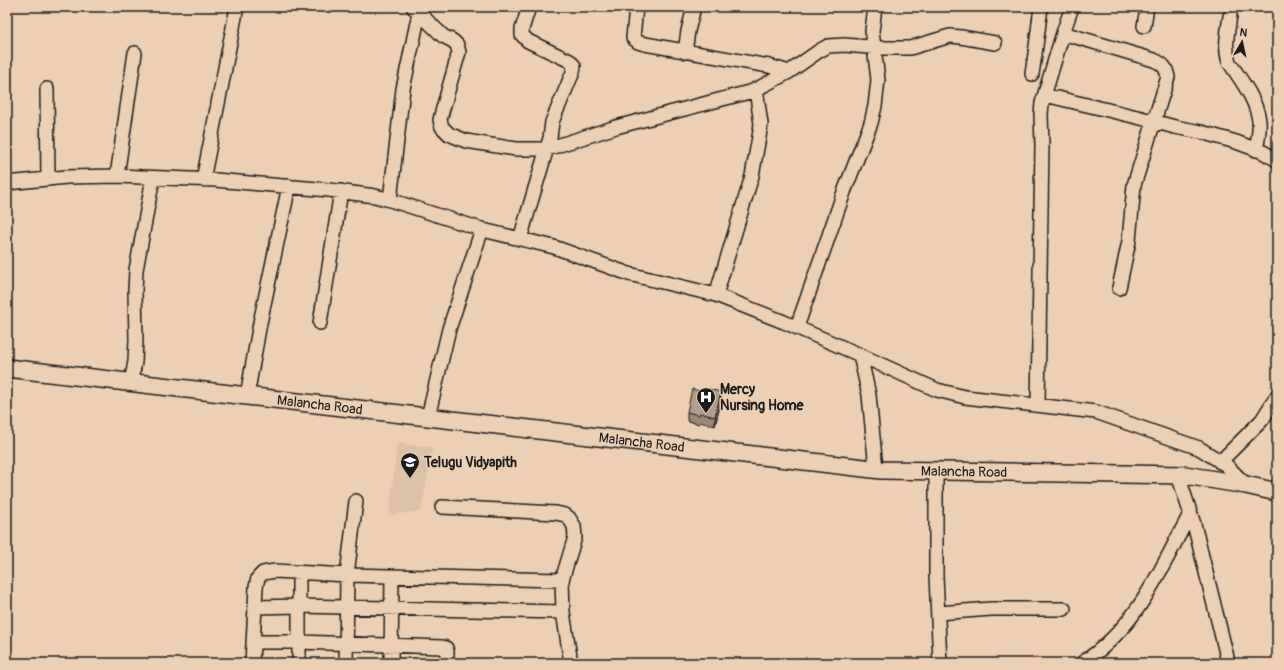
<svg xmlns="http://www.w3.org/2000/svg" width="1284" height="670" viewBox="0 0 1284 670" font-family="Pangolin,sans-serif">
<style>
.built{fill:#dcc1a6}
.lines{fill:none;stroke-linecap:round;stroke-linejoin:round}
.minor-casing{stroke:#1c1c1c;stroke-width:16}
.tertiary-casing{stroke:#1c1c1c;stroke-width:20}
.minor{stroke:#edd0b3;stroke-width:13}
.tertiary{stroke:#edd0b3;stroke-width:17}
.wall{fill:#9a8876;stroke:#1c1c1c}
.shaded-wall{fill:#7d6f60;stroke:#1c1c1c}
.building{fill:#b39e89;stroke:#1c1c1c}
.labels{text-anchor:middle;stroke-width:3;stroke-linejoin:round;paint-order:stroke}
.poi-label{font-size:14px;font-weight:bold;fill:#1c1c1c;stroke:#edd0b3;text-anchor:start}
.street-label{font-size:14px;fill:#1c1c1c;stroke:#edd0b3}
</style>
<rect width="100%" height="100%" fill="#edd0b3"/>
<filter id="ink" filterUnits="userSpaceOnUse"><feTurbulence type="fractalNoise" baseFrequency=".025" numOctaves="2"/><feDisplacementMap in="SourceGraphic" scale="8" xChannelSelector="R" yChannelSelector="G"/><feConvolveMatrix kernelMatrix="1 2 1 2 8 2 1 2 1" color-interpolation-filters="sRGB"/></filter>
<g filter="url(#ink)">
<!-- built -->
<path class="built" d="M397,443L433,447L421,511L389,515Z"/>
<g class="lines">
<defs>
<path id="minor" d="M413,7L443,36L453,41L457,45L459,52L442,112L440,120L442,127L449,134L466,141L516,149H547L616,127L753,91L789,72L819,51L828,46L844,45L881,48H910L950,36L961,37L995,43
M636,7L633,38L638,42L645,44L769,66L789,72
M1230,16C1228,31 1224,47 1229,62C1240,79 1257,100 1259,121C1260,131 1258,140 1256,150
M1144,26L1147,7
M1063,33L1154,60C1163,64 1166,67 1168,77L1134,185L1129,241L1119,288
M685,52L688,31L694,7
M1032,74L1035,54L1041,7
M47,89L48,179
M1045,95L1137,117L1175,127L1201,132L1236,142L1263,152L1277,160
M117,176L135,53
M203,180L237,7
M7,183L67,177L117,176L215,180L329,190L375,196L390,200L487,231L554,247L629,274L716,295L784,322L860,355L937,390L965,397L1096,412L1199,448L1226,465L1246,485
M390,200L403,89L419,13
M520,239L550,138L552,122L573,72L574,66L570,61L528,41L522,35V29L529,7
M716,295L752,176L759,137L761,124L756,89
M320,323L341,191
M797,327L844,192L871,123L875,106L878,80L872,31L875,7
M860,355L869,395L876,469
M131,383L135,362L136,339L135,291L136,270L153,178
M247,396L260,323L289,186
M1038,405L1042,145L1041,114L1042,103L1063,33L1072,7
M428,417L449,329L482,229
M1220,462L1262,420L1277,396
M936,471V576L940,663
M1178,475L1194,524L1227,657
M442,507L556,513L565,515L569,518L574,526L575,537L562,580L563,612L571,663
M255,607L299,606L563,612
M938,613L991,609H1064
M253,642H299L442,647L446,648L447,651V663
M252,663L256,587L258,578L263,573L275,571L347,575L562,580
M299,663V572
M346,663L347,575L356,501
M391,663L392,576
M1082,663C1138,627 1160,570 1190,514"/>
<g id="tertiary">
<path id="s1" d="M7,368L881,470L1185,475L1246,485L1277,492"/>
</g>
</defs>
<!-- minor casing -->
<use href="#minor" class="minor-casing"/>
<!-- tertiary casing -->
<use href="#tertiary" class="tertiary-casing"/>
<!-- minor -->
<use href="#minor" class="minor"/>
<!-- tertiary -->
<use href="#tertiary" class="tertiary"/>
</g>
<!-- wall -->
<path class="wall" d="M721,401L715,426L700,422L699,424L687,421V412Z"/>
<!-- shaded-wall -->
<path class="shaded-wall" d="M721,392V401L715,426V417Z"/>
<!-- building -->
<path class="building" d="M692,389L707,393L708,389L721,392L715,417L700,413L699,415L687,412Z"/>
</g>
<!-- icons -->
<defs>
<symbol id="hospital-pin" viewBox="-11 -11 22 30"><path d="M0 17L-7.5 6A9.5 9.5 0 1 1 7.5 6Z" fill="#1c1c1c" stroke="#edd0b3"/><path d="M-5-5h3v3.5h4V-5h3V5h-3V1.5h-4V5h-3Z" fill="#fff"/></symbol>
<symbol id="school-pin" viewBox="-11 -11 22 30"><path d="M0 17L-7.5 6A9.5 9.5 0 1 1 7.5 6Z" fill="#1c1c1c" stroke="#edd0b3"/><path d="M0-5L7-2L0 1L-7-2ZM-4 1L0 2.5L4 1V4Q0 6-4 4Z" fill="#fff"/></symbol>
</defs>
<g fill-rule="evenodd">
<use href="#hospital-pin" x="695" y="386" width="22" height="30"/>
<use href="#school-pin" x="399" y="451" width="22" height="30"/>
</g>
<g class="labels">
<!-- poi labels -->
<g class="poi-label">
<text x="720" y="394">Mercy<tspan x="720" dy="16">Nursing Home</tspan></text>
<text x="424" y="467">Telugu Vidyapith</text>
</g>
<!-- street labels -->
<g class="street-label">
<text dy="5" stroke="none"><textPath href="#s1" startOffset="315">Malancha Road</textPath></text>
<text dy="5" stroke="none"><textPath href="#s1" startOffset="639">Malancha Road</textPath></text>
<text dy="5" stroke="none"><textPath href="#s1" startOffset="963">Malancha Road</textPath></text>
</g>
</g>
<!-- margin -->
<rect width="1284" height="670" fill="none" stroke="#edd0b3" stroke-width="24"/>
<rect x="12" y="12" width="1260" height="646" fill="none" stroke="#1c1c1c" stroke-width="1.5" filter="url(#ink)"/>
<!-- north arrow -->
<g transform="translate(1242 42) rotate(9)" stroke="#edd0b3" stroke-width="3" paint-order="stroke">
<path d="M0-3L7 15L0 10L-7 15Z" fill="#1c1c1c"/>
<text y="-6" font-size="11" font-weight="bold" text-anchor="middle" fill="#1c1c1c">N</text>
</g>
</svg>
